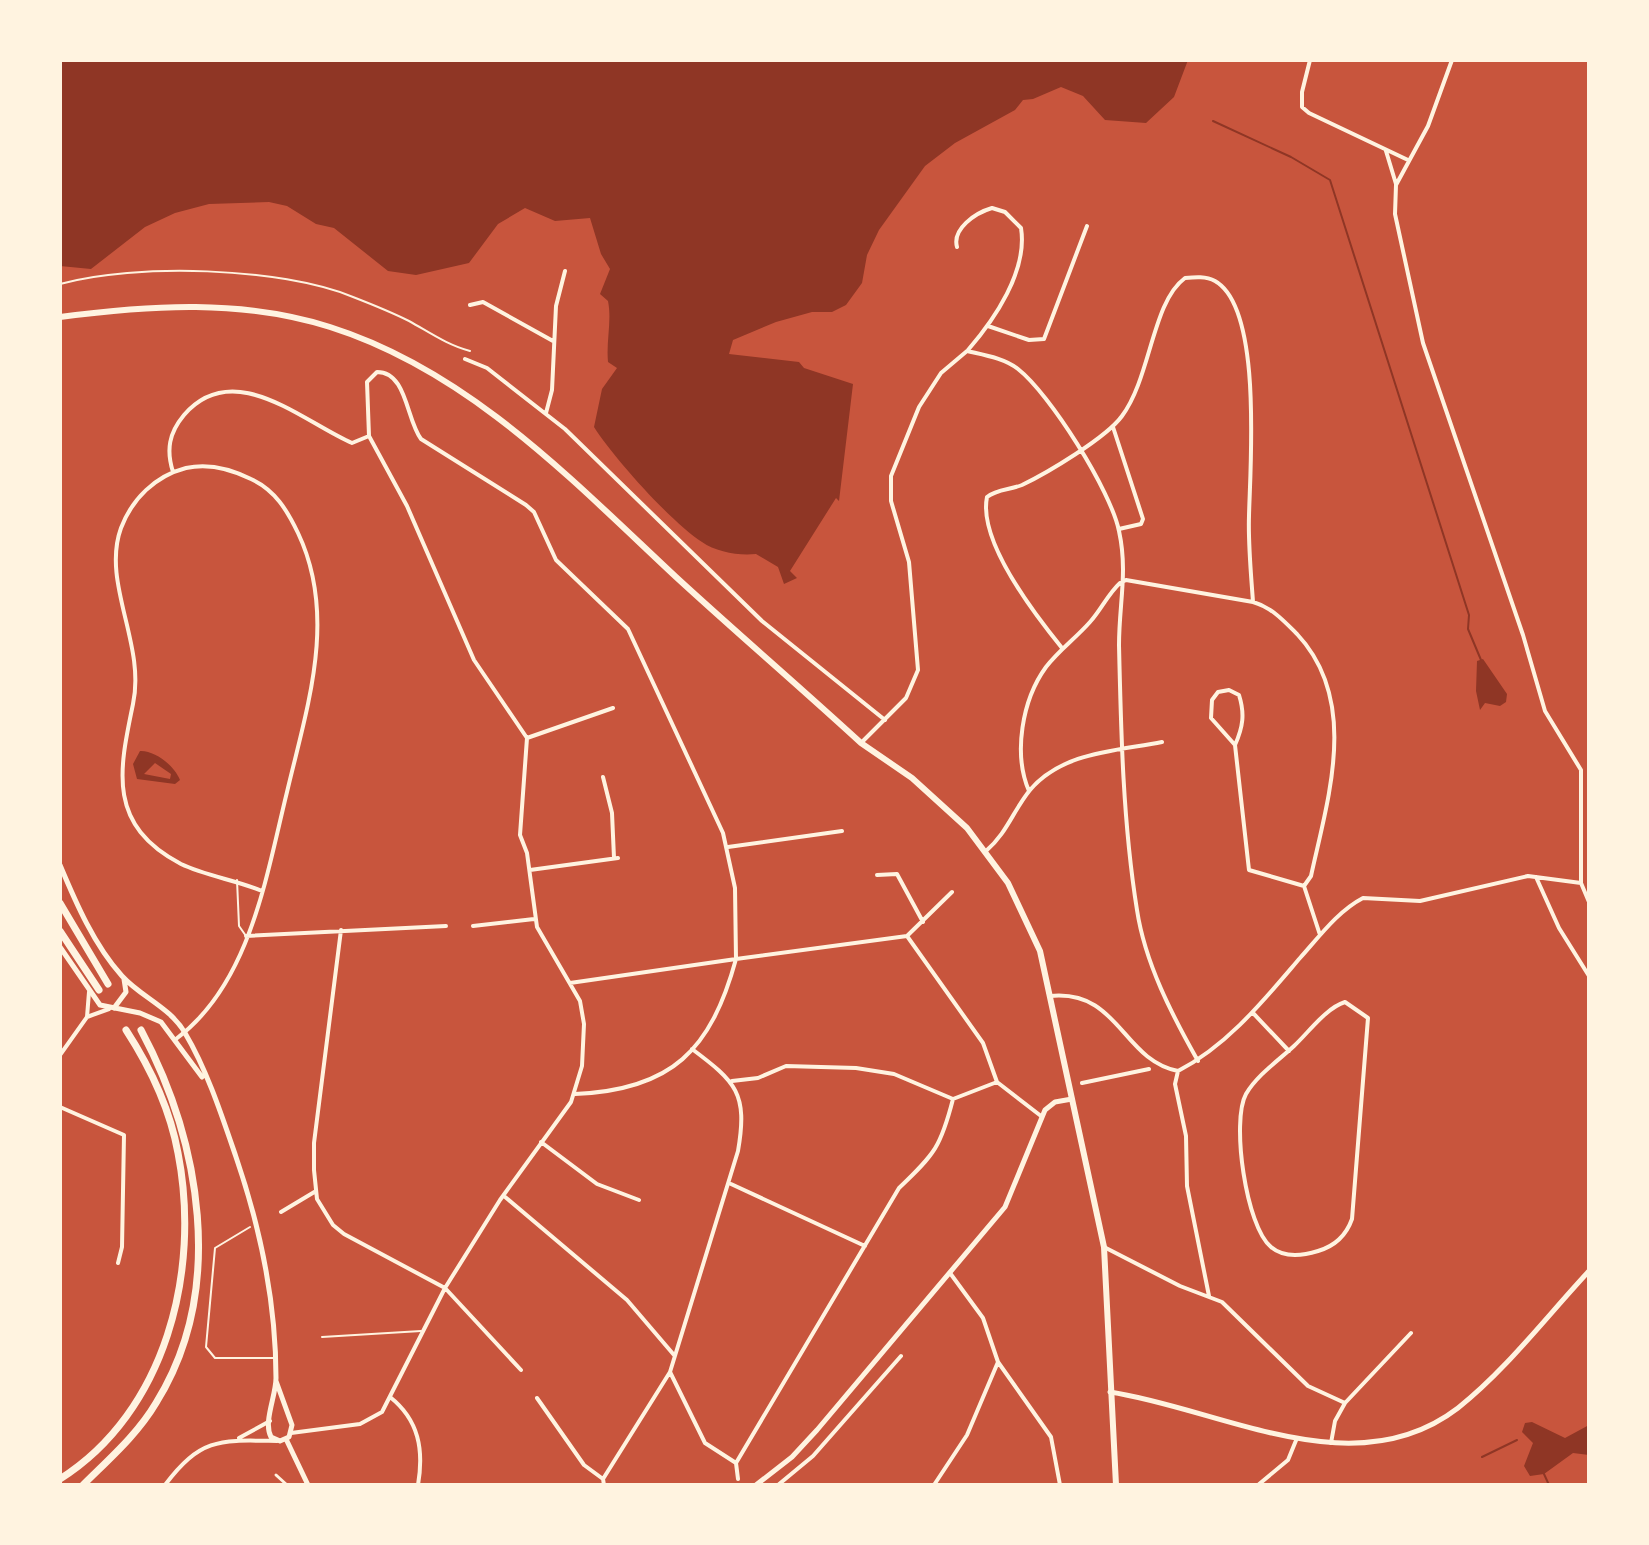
<svg xmlns="http://www.w3.org/2000/svg" width="1649" height="1545" viewBox="0 0 1649 1545" font-family="'Golos Text',sans-serif">
<style>
.water{fill:#8f3625;fill-rule:evenodd}
.lines{fill:none;stroke-linecap:round;stroke-linejoin:round}
.stream{stroke:#8f3625;stroke-width:2}
.service{stroke:#fff3e0;stroke-width:2}
.pedestrian{stroke:#fff3e0;stroke-width:3}
.minor{stroke:#fff3e0;stroke-width:4}
.tertiary{stroke:#fff3e0;stroke-width:5}
.secondary{stroke:#fff3e0;stroke-width:6}
.primary{stroke:#fff3e0;stroke-width:7}
</style>
<rect width="100%" height="100%" fill="#c8553d"/>
<!-- water -->
<path class="water" d="M60,60H1188L1174,97L1146,123L1105,120L1083,96L1061,87L1033,99L1023,100L1015,110L955,143L925,166L879,230L867,255L862,283L846,305L832,312H812L776,322L733,340L729,354L799,362L804,368L853,384L839,501L836,498L790,571L797,578L784,584L778,567L756,554C739,556 716,552 702,542C672,523 613,457 594,427L602,389L617,368L608,362C606,341 612,321 608,301L600,294L610,269L601,254L590,218L555,221L525,208L498,224L469,263L416,275L388,271L334,228L316,224L287,206L269,202L209,204L175,213L145,227L91,269L60,266Z
M1483,659L1507,694L1506,702L1500,706L1485,703L1480,710L1476,691L1477,661Z
M140,751C154,750 174,765 180,780L175,784L137,779L133,764ZM155,763L171,774L170,779L144,774Z
M1532,1422L1565,1438L1589,1425V1455L1573,1453L1544,1474L1530,1476L1524,1466L1533,1443L1522,1432L1525,1423Z"/>
<g class="lines">
<!-- stream -->
<path class="stream" d="M1213,121L1291,157L1330,180L1469,615L1468,629L1481,660
M1482,1457L1517,1440
M1544,1474L1549,1485"/>
<!-- service -->
<path class="service" d="M60,284C135,263 280,267 353,297C371,304 391,312 409,321C429,332 447,345 470,351
M237,880L239,926L246,936
M250,1227L215,1248L206,1347L215,1358H275
M322,1337L421,1331"/>
<!-- pedestrian -->
<path class="pedestrian" d="M276,1475L287,1485"/>
<!-- minor -->
<path class="minor" d="M1310,60L1302,92V107L1309,113L1408,160
M1452,60L1428,126L1396,185L1395,214L1423,343L1523,635L1545,711L1581,770V883L1589,902
M1386,151L1396,184
M957,247C952,229 975,213 992,208L1005,212L1021,228C1028,271 994,320 968,350
M470,305L483,302L553,341
M988,326L1029,340L1044,339L1087,226
M465,359L487,368L565,429L762,621L885,720
M546,413L552,390L556,306L565,271
M1113,427L1143,519L1141,524L1119,529
M173,472C166,450 169,433 184,415C234,357 303,422 352,443L369,436
M1062,648C1036,616 978,541 987,497C997,489 1010,490 1022,485C1047,473 1106,438 1122,416C1151,377 1152,302 1185,278C1195,277 1206,276 1215,281C1263,308 1250,467 1249,516C1248,544 1251,573 1253,602C1271,607 1283,620 1297,634C1360,701 1328,798 1311,876L1304,886L1320,935
M1229,690L1239,695C1245,714 1243,727 1235,745L1211,718L1212,700L1218,692Z
M527,738L613,708
M861,743L906,698L918,670L909,562L891,501V476L919,407L941,373L967,351C984,355 1004,358 1018,369C1050,394 1111,491 1119,531C1128,572 1119,604 1119,645C1121,733 1123,823 1137,910C1145,963 1172,1015 1198,1061
M1235,745L1249,870L1304,886
M603,777L612,813L614,858
M1029,791C1013,754 1022,700 1046,667C1059,650 1076,638 1090,622C1101,610 1108,594 1120,583L1126,580L1253,602
M728,847L842,831
M986,851C1007,833 1013,811 1030,790C1062,752 1116,751 1162,742
M530,870L618,858
M877,875L897,874L923,922
M1536,877L1559,928L1589,976
M473,926L534,919
M341,930L314,1143V1170L317,1199L333,1225L344,1234L445,1288L521,1370
M246,936L446,926
M907,936L952,892
M1050,996C1119,989 1122,1060 1178,1071C1228,1045 1264,1000 1300,958C1319,937 1338,911 1363,898L1420,901L1528,876L1581,883
M1345,1002L1368,1018L1352,1219C1346,1236 1335,1246 1318,1251C1302,1256 1284,1258 1271,1247C1246,1227 1231,1121 1246,1094C1257,1075 1279,1060 1294,1046C1309,1032 1326,1008 1345,1002Z
M1253,1013L1289,1051
M87,1017L89,992
M176,1039C250,984 266,877 287,792C307,707 338,617 298,533C287,510 275,490 251,479C231,469 208,463 186,468C155,476 132,499 121,528C101,583 146,644 133,704C119,771 107,825 181,864C206,876 236,880 262,891
M60,1055L87,1017L109,1009
M1178,1071L1175,1084L1186,1136L1187,1186L1209,1296
M732,1081L758,1078L786,1066L856,1068L894,1074L953,1099L997,1082
M1082,1083L1149,1069
M575,1094C672,1090 711,1050 736,959L907,936L983,1043L997,1082L1041,1116
M60,1107L124,1135L122,1247L118,1263
M541,1142L597,1184L639,1200
M731,1184L865,1246
M504,1196L627,1300L674,1355
M281,1212L316,1191
M1104,1247L1180,1286L1222,1302L1308,1386L1345,1403L1335,1421L1331,1443
M950,1273L983,1318L998,1362L1051,1437L1060,1485
M670,1372L705,1443L736,1463L738,1479
M390,1397C419,1420 424,1450 418,1485
M537,1398L584,1465L603,1479
M1345,1403L1411,1333
M291,1433L360,1424L382,1412L445,1288L500,1200L571,1102L582,1066L584,1024L580,1001L537,927L527,853L520,835L527,738L474,660L407,506L369,436L367,382L377,372C407,372 406,419 421,439L526,505L534,512L556,560L628,629L723,833L735,888L736,959L570,983
M239,1438L270,1421
M736,1463L899,1188C935,1154 941,1146 953,1099
M165,1485C201,1437 221,1440 277,1441
M604,1485L603,1479L670,1372L738,1151C748,1093 736,1082 692,1049
M778,1485L813,1456L901,1356
M934,1485L967,1435L998,1362
M1258,1485L1288,1460L1297,1438"/>
<!-- tertiary -->
<path class="tertiary" d="M60,865C76,903 94,945 122,976C141,997 171,1008 185,1033C207,1070 222,1116 236,1157C261,1230 276,1301 276,1378C276,1396 263,1422 271,1437L280,1441L289,1437L292,1425L276,1381
M60,947L100,1005L140,1013L161,1022L202,1077
M114,1008L126,992L124,979
M1110,1392C1222,1409 1354,1488 1458,1408C1506,1370 1547,1316 1589,1271
M286,1439L308,1485
M756,1485L792,1457L817,1430L1005,1207L1045,1110L1055,1102L1072,1099"/>
<!-- secondary -->
<path class="secondary" d="M60,317C150,305 242,299 330,327C469,371 572,480 676,577C737,633 800,687 861,743L912,778L967,828L1008,883L1040,951L1104,1247L1116,1485"/>
<!-- primary -->
<path class="primary" d="M60,903L108,984
M60,931L99,990
M60,1479C166,1412 201,1271 178,1153C170,1109 150,1067 126,1030
M83,1485C109,1459 137,1435 156,1403C227,1289 200,1141 141,1030"/>
</g>
<!-- border -->
<rect width="1649" height="1545" fill="none" stroke="#fff3e0" stroke-width="124"/>
</svg>
